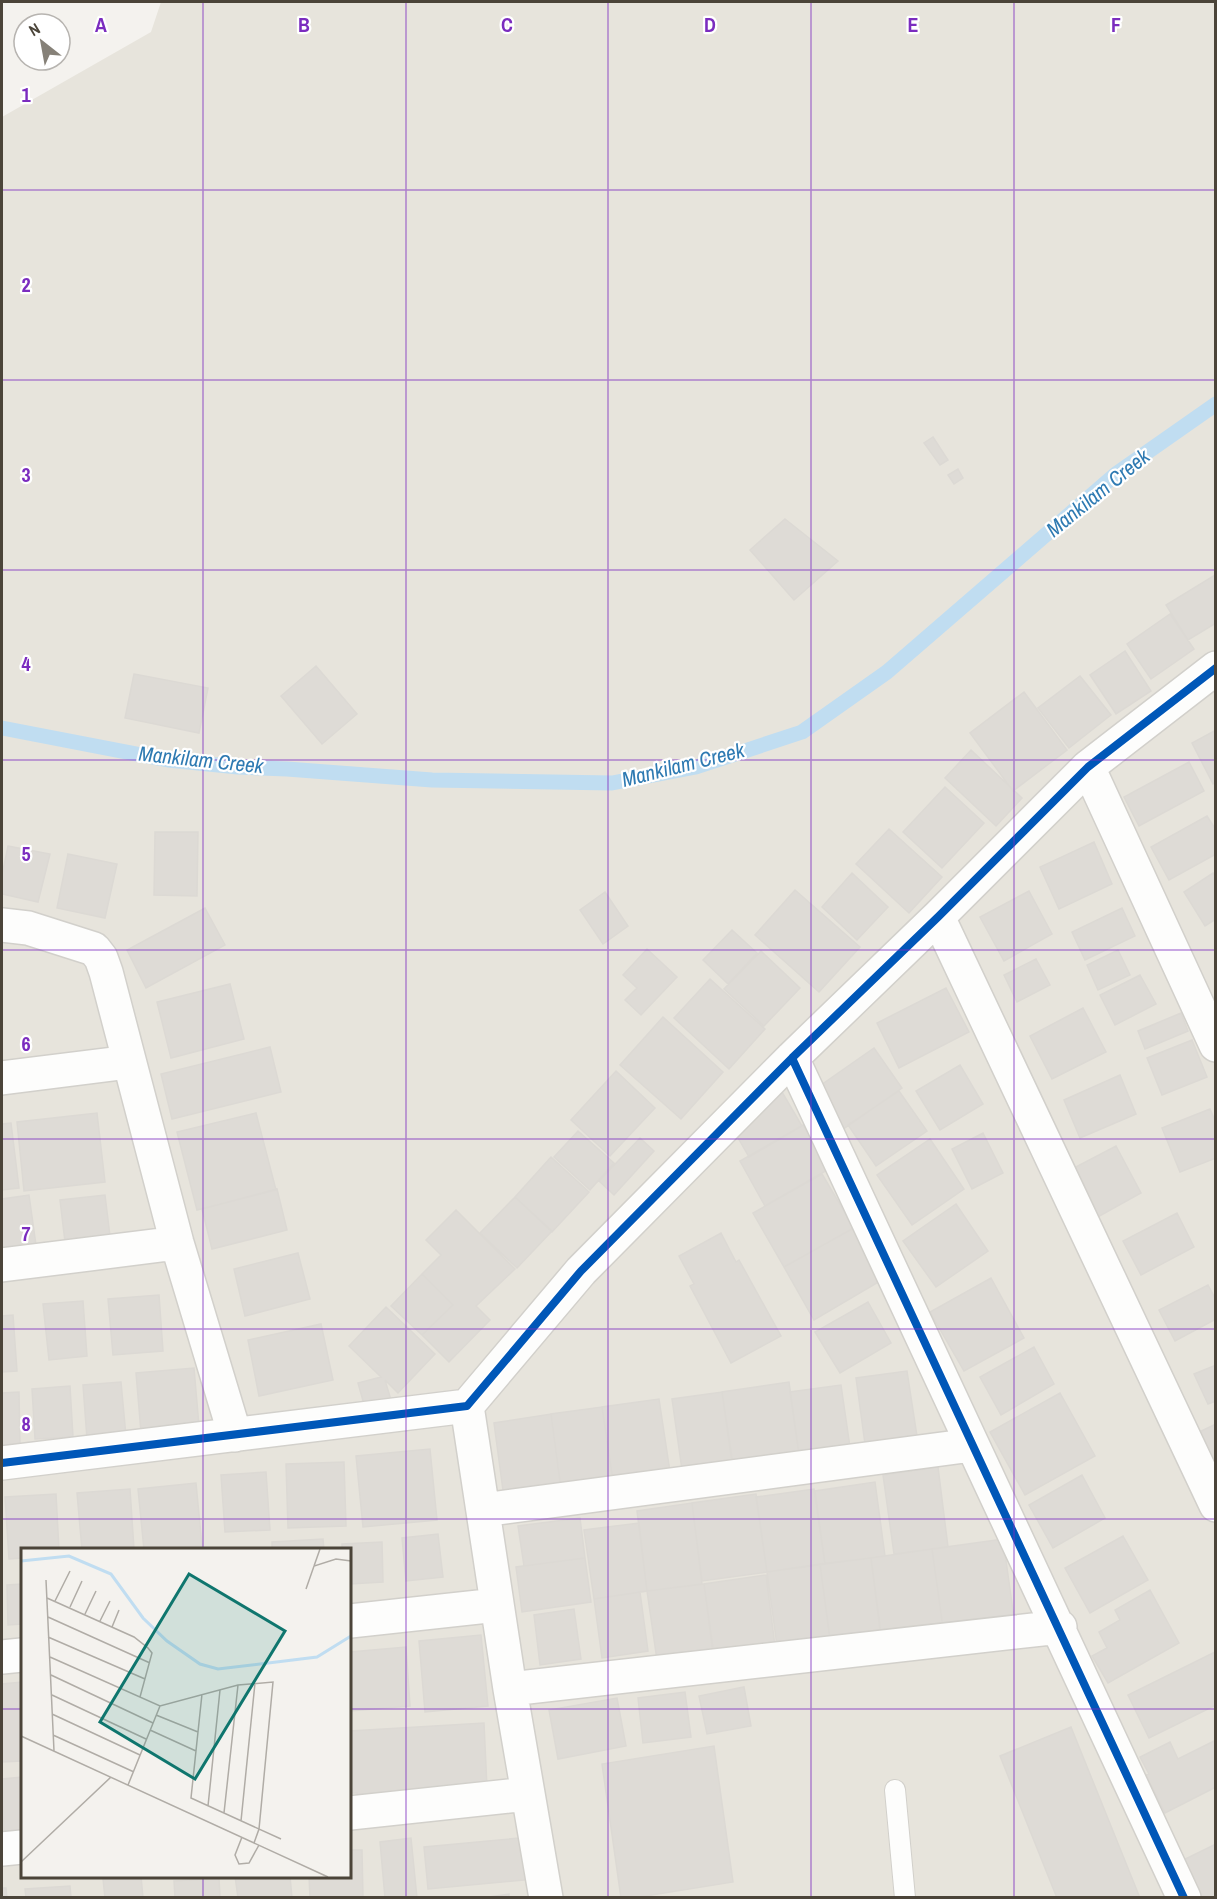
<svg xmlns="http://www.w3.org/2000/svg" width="1217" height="1899" viewBox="0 0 1217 1899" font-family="'Archivo Narrow',sans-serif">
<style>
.residential{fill:#e7e4dc;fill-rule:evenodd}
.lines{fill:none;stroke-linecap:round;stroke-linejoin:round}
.stream{stroke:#c0ddf1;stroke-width:15}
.building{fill:#dedbd6;stroke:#dcd9d4;stroke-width:1.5}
.service-casing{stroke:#d2d0cb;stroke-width:22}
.minor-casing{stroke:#d2d0cb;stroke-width:36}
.service{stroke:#fdfdfc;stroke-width:20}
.minor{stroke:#fdfdfc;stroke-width:33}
.cycleway-casing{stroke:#fff;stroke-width:11}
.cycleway{stroke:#0057b8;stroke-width:8}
.grid{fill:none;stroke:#7b2cbf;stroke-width:1.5;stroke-opacity:0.55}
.labels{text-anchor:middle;stroke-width:4.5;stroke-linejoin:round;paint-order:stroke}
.water-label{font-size:21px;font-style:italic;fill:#2e7ab2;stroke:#fff}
.inset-river{fill:none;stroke:#c0ddf1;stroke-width:3}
.inset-road{fill:none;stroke:#b0aca6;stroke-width:1.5}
.view{fill:#0f766e;fill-opacity:0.15;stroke:#0f766e;stroke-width:3}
.inset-edge{fill:none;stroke:#4b4439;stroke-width:3}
.grid-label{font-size:20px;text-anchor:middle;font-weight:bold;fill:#7b2cbf;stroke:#fff;stroke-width:4.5;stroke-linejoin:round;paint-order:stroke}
</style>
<rect width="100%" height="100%" fill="#f4f2ee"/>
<!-- residential -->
<path class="residential" d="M161,2H1215V1897H2V117L151,32ZM22,1550H350V1876H22Z"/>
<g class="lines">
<!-- stream -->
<path class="stream" d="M2,728L168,760L238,767L287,769L432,780L612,783L696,767L802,732L887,672L1116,474L1216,404"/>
</g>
<!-- building -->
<path class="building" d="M933,437L948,460L940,465L924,443Z
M958,469L963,478L954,484L948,475Z
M785,519L838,561L794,600L750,550Z
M1215,575L1216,623L1188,640L1166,605Z
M1170,614L1194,649L1151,679L1127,644Z
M1125,651L1151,691L1116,714L1090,675Z
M316,666L357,714L322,744L281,696Z
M134,674L208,688L199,733L125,718Z
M1080,676L1111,715L1069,748L1038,708Z
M1024,692L1067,750L1013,791L970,733Z
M1216,730V782L1213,784L1192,743Z
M971,750L1022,798L996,826L945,778Z
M1189,762L1204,791L1139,826L1124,797Z
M945,787L984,823L942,868L903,832Z
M1207,816L1216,830V854L1169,880L1151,847Z
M889,829L942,877L909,913L856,864Z
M155,832H198L197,896L154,895Z
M1094,842L1112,884L1059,909L1040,867Z
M8,846L50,854L38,902L2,894V875Z
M68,854L117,864L105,918L57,908Z
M852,873L888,907L857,940L822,907Z
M1213,873L1216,877V919L1205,926L1184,892Z
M795,890L860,947L819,992L755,935Z
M1029,891L1052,934L1004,961L980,917Z
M605,892L628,926L603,944L580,910Z
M205,908L225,945L146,988L127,950Z
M1122,908L1135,936L1085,960L1072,932Z
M732,930L757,953L728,984L703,960Z
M647,949L677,977L641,1015L625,1000L637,988L623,975Z
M1118,950L1130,975L1098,990L1087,965Z
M761,951L800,988L764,1026L724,989Z
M1036,959L1050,985L1017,1002L1004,975Z
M1140,975L1156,1004L1115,1025L1100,995Z
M710,979L765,1029L729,1069L674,1018Z
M230,984L244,1039L171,1058L157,1002Z
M946,988L969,1032L899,1068L877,1023Z
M1083,1008L1106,1052L1052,1079L1030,1036Z
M1181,1013L1188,1031L1145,1049L1138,1031Z
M663,1017L723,1072L681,1119L620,1065Z
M1192,1040L1207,1077L1162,1095L1147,1058Z
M270,1047L281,1092L172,1119L161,1074Z
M874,1048L902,1088L842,1130L814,1090Z
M960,1065L983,1104L940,1130L916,1091Z
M616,1071L655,1108L610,1156L571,1120Z
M1120,1075L1136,1114L1080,1138L1064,1100Z
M899,1091L927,1131L876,1166L848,1125Z
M782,1092L802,1126L749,1157L729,1122Z
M1210,1109L1216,1123V1158L1180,1172L1162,1128Z
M97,1113L105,1182L24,1191L17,1122Z
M256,1113L276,1190L197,1210L177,1132Z
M11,1123L19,1188L2,1190V1124Z
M803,1125L829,1169L765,1206L740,1161Z
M578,1131L614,1163L590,1190L554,1157Z
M983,1133L1003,1173L972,1189L952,1149Z
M640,1138L654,1151L614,1195L599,1181Z
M930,1139L964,1189L912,1225L877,1175Z
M1116,1146L1141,1193L1096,1218L1070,1170Z
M551,1157L589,1192L552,1232L515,1197Z
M822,1174L854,1228L784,1267L753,1213Z
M277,1189L287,1230L212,1249L202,1209Z
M29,1195L36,1245L2,1250V1199Z
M105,1195L110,1236L65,1242L60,1200Z
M515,1197L552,1231L517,1268L480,1233Z
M956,1204L988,1251L936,1287L903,1241Z
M456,1210L515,1269L476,1306L490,1320L449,1362L422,1335L453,1305L422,1274L441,1255L426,1240Z
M1177,1213L1194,1247L1141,1275L1123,1241Z
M857,1226L887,1277L814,1320L784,1267Z
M721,1233L736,1262L739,1260L781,1336L731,1363L690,1286L694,1284L679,1256Z
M298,1253L310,1299L245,1316L234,1269Z
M422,1274L453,1305L422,1335L391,1306Z
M991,1278L1024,1338L964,1371L930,1312Z
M1208,1285L1216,1300V1319L1175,1341L1159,1310Z
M159,1295L163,1351L113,1355L108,1299Z
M83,1301L87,1356L49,1360L43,1304Z
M868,1302L891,1343L840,1373L815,1332Z
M386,1307L435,1354L398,1393L385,1380L391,1400L365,1408L358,1383L381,1377L349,1346Z
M13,1315L17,1371L2,1372V1316Z
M321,1324L333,1380L259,1396L248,1340Z
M1034,1347L1054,1384L1001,1415L980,1377Z
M1216,1365V1401L1208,1404L1194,1374Z
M194,1368L199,1426L141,1432L136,1373Z
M907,1371L917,1436L865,1444L856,1378Z
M121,1382L126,1436L87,1439L83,1385Z
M789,1382L800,1461L734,1471L722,1392Z
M841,1385L850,1447L799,1455L790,1392Z
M70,1386L73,1437L35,1439L32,1389Z
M19,1392L20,1449L2,1450V1393Z
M722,1392L732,1463L682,1470L672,1399Z
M1060,1393L1095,1456L1025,1495L990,1432Z
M659,1399L670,1472L613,1481L602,1407Z
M602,1407L613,1481L561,1489L551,1414Z
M551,1414L561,1489L504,1498L494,1423Z
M1216,1424V1467L1199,1432Z
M430,1449L437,1520L363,1527L356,1456Z
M344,1462L346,1526L288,1528L286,1464Z
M938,1467L948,1547L894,1554L883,1475Z
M266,1472L270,1530L225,1532L221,1475Z
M1082,1475L1105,1518L1053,1548L1029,1505Z
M875,1482L885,1556L825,1564L815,1491Z
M196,1483L202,1546L144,1550L138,1489Z
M130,1489L134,1549L82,1550L77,1493Z
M814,1489L825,1564L767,1572L756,1497Z
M56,1494L59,1550H22V1558L9,1559L5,1497Z
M756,1494L767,1572L702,1581L692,1503Z
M692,1503L702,1584L647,1591L637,1511Z
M580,1518L585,1558L524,1566L518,1526Z
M639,1523L647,1591L594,1599L584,1530Z
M438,1534L443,1577L406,1581L402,1538Z
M1123,1536L1148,1580L1090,1613L1065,1568Z
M323,1539L324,1550H272V1542Z
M1003,1539L1014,1618L943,1628L932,1549Z
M382,1542L383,1582L350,1584V1550H342V1544Z
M932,1549L943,1628L881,1638L871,1558Z
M585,1558L591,1602L522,1612L516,1567Z
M871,1558L882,1641L831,1648L820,1564Z
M820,1564L831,1646L778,1653L767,1572Z
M766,1575L775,1646L714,1655L704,1584Z
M22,1584V1624L8,1625L7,1585Z
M704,1584L713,1653L657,1660L647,1591Z
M1150,1590L1179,1643L1108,1683L1092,1656L1107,1648L1099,1632L1120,1620L1115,1610Z
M640,1592L648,1651L602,1658L594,1599Z
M574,1609L581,1659L540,1665L534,1615Z
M481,1635L488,1706L425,1712L419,1641Z
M406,1647L410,1706L350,1711V1652Z
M1215,1652L1216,1705L1149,1738L1128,1695Z
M22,1682V1761L2,1762V1684Z
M744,1687L751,1726L707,1734L699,1696Z
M685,1692L691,1737L643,1743L638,1698Z
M617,1698L626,1746L558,1759L549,1710Z
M484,1723L487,1788L357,1798V1793H352L350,1731Z
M1071,1727L1140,1898H1057L1000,1756Z
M1216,1740V1787L1165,1813L1146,1775L1149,1774L1140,1757L1170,1742L1178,1759Z
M714,1746L733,1882L633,1898H621L602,1764Z
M22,1777V1830L4,1832L2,1779Z
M530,1837L534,1879L428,1889L424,1847Z
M411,1838L417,1898H385L380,1842Z
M1216,1844V1898H1196L1179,1862Z
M350,1850H362L363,1898H310L309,1876H350Z
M128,1876H141L143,1898H105L103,1879Z
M235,1876H290L292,1898H238Z
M219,1878L220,1898H175L174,1881Z
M70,1886L71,1898H26L25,1889Z
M2,1888H6L7,1898H2Z
M509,1894V1898H482Z"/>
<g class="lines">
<defs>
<path id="service" d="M895,1790L905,1898"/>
<path id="minor" d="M1088,767L1216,1045
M938,917L1216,1505
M2,925L28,928L94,949L101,958L106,972L177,1243L235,1435
M792,1058C922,1338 1055,1617 1184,1898
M2,1078L129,1062
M2,1265L177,1243
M467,1406L510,1689L546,1898
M2,1463L467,1406L581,1271L792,1058L938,917L1088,767L1216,668
M483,1510L972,1445
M350,1621L497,1605
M2,1657L22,1655
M510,1689L1060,1627
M350,1813L528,1794
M2,1849L22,1847"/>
</defs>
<!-- service casing -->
<use href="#service" class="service-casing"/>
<!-- minor casing -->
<use href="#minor" class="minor-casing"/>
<!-- service -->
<use href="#service" class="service"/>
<!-- minor -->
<use href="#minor" class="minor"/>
<defs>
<path id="cycleway" d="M792,1058C922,1338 1055,1617 1184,1898
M2,1463L467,1406L581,1271L792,1058L938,917L1088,767L1216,668"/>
</defs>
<!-- cycleway casing -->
<use href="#cycleway" class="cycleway-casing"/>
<!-- cycleway -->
<use href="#cycleway" class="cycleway"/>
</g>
<!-- grid -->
<path class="grid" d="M203,2V1550M406,2V1898M608,2V1898M811,2V1898M1014,2V1898M2,190H1216M2,380H1216M2,570H1216M2,760H1216M2,950H1216M2,1139H1216M2,1329H1216M2,1519H1216M2,1709H22M350,1709H1216M203,1876V1898"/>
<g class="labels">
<!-- water labels -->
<g class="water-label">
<text transform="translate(1098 493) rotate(-39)" y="7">Mankilam Creek</text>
<text transform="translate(201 760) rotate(6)" y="7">Mankilam Creek</text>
<text transform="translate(683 765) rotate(-14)" y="7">Mankilam Creek</text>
</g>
</g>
<!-- overview -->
<g transform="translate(21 1548)">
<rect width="330" height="330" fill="#f4f2ee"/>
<path class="inset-river" d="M0,13L48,8L90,26L122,70L146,93L179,116L197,121L296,109L330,88"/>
<path class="inset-road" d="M293,18L299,1M25,32L33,203M285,41L293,18L315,11L330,13M26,50L113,89L127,100L131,105L119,149M34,53L49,23M49,59L61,33M64,66L75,43M27,69L129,115M79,73L89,53M91,79L98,62M27,89L124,131M29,109L139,158L217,137L252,134L238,281L233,295M30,127L132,175M181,146L170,250L260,291M31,147L125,191M31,166L119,207M135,167L177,184M129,182L175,203M32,187L113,224M0,188L307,329M107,237L139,158M187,258L199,142M203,265L217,137M220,273L234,135M221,289L214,307L218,316L228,315L238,297M0,314L90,229"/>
<path class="view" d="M168,26L264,83L174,231L79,174Z"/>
<rect width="330" height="330" class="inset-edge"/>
</g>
<g class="grid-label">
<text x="101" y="32">A</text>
<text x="304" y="32">B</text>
<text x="507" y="32">C</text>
<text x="710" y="32">D</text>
<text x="913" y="32">E</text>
<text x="1116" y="32">F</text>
<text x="26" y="102">1</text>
<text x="26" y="292">2</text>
<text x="26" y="482">3</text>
<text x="26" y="671">4</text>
<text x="26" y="861">5</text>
<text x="26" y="1051">6</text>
<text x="26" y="1241">7</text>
<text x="26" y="1431">8</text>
</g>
<!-- border -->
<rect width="1217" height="1899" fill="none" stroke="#4b4439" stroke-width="6"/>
<!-- north arrow -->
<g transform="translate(42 42) rotate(329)"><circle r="28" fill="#ffffff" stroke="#b7b4b0" stroke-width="1.5"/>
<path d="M0-4.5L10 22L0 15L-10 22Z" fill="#868178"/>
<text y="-9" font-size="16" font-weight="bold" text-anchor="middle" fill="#4b4439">N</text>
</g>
</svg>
